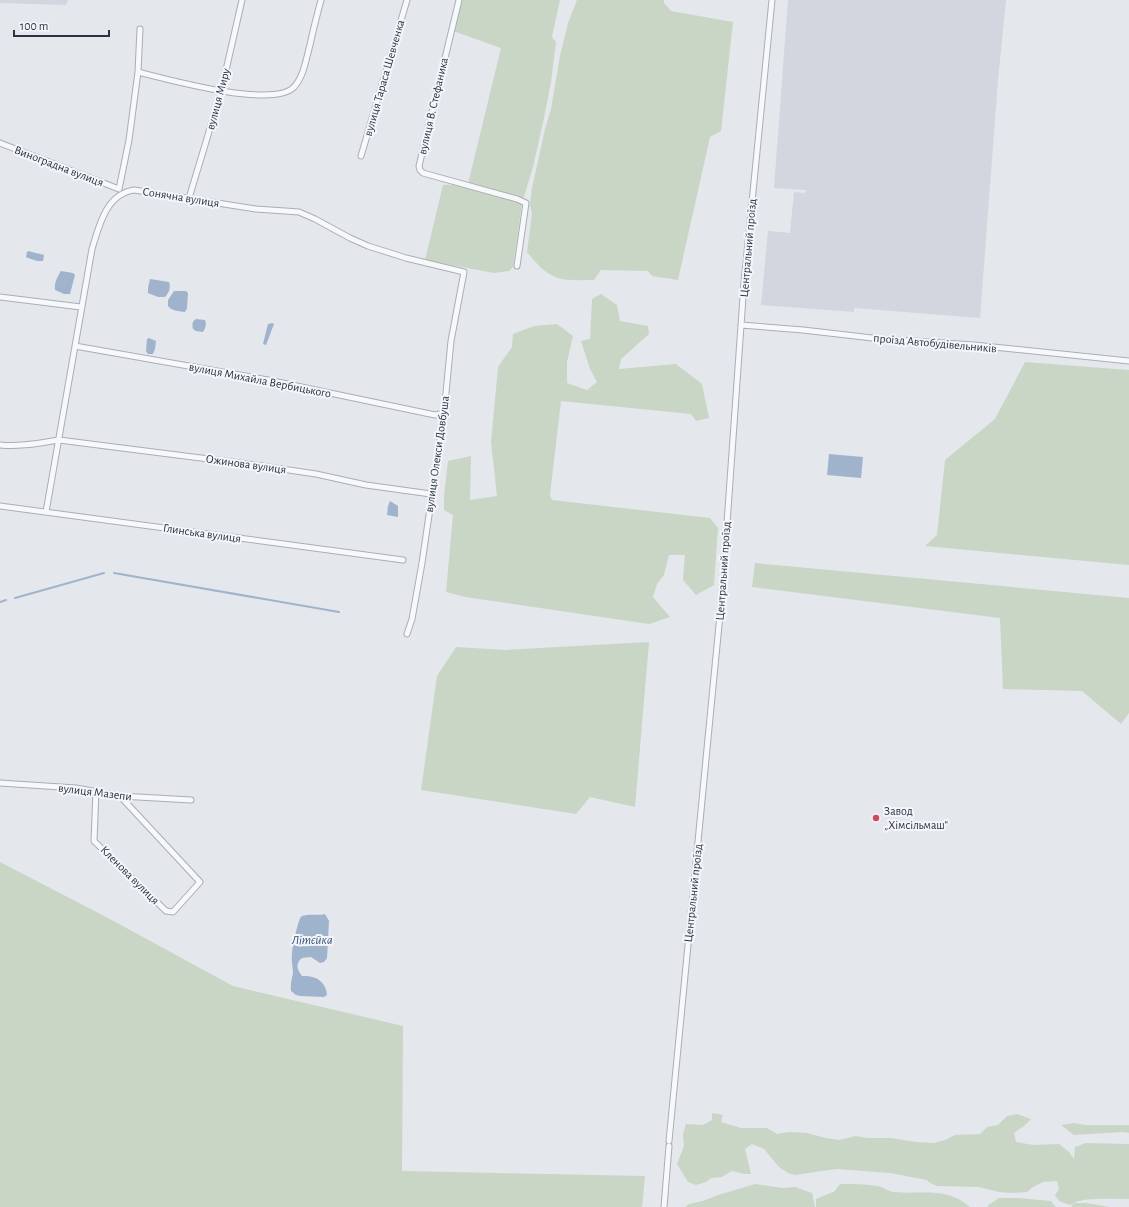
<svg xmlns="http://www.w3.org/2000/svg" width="1129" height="1207" viewBox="0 0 1129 1207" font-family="'Alegreya Sans',sans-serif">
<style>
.built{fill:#d2d6de}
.green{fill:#c9d6c5}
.water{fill:#9fb4cc}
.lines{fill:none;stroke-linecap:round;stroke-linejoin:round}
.stream{stroke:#9fb4cc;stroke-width:2}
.minor-casing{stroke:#a9aeb7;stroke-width:7}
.minor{stroke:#f7f8fa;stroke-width:5}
.poi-dot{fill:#d1495b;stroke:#f4f6f9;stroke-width:1.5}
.labels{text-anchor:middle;stroke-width:4;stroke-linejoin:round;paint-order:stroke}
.street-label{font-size:12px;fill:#2b3445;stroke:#f4f6f9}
.poi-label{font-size:12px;fill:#2b3445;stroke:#f4f6f9;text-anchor:start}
.water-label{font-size:13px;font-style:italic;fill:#34527a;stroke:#f4f6f9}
</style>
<rect width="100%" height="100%" fill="#e4e7ec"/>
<!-- built -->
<path class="built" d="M0,0H68L66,5L0,3Z
M788,0H1006L998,80L980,318L854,308V312L761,305L768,231L790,233L794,192L805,193L806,190L774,188Z"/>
<!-- green -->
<path class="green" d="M462,0H560L552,37L556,42L551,82L544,118L533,167L522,203L513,267L509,271L494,273L425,260L443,185L468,184L501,48L453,31Z
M577,0H664V3L671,11L733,22L721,131L710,137L678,280L652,276L648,271L601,270L594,280C585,280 565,281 558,278C545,274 535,262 527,252L532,214L530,204L532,188L545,129L551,109L560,56L568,23Z
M601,294L617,305L620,321L648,326L649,334L621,359L619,369L676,364L702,384L709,418L696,421L691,414L561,401L550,495L552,500L710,518L718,528L714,585L696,595L683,580L685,555H669L664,575L657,584L653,597L670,617L649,624L465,597L446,592L453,515L444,510V495L448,461L471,456L470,500L497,496L491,442L498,367L512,347L513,334L534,326L557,324L573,336L567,362V383L587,390L597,382L590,369L581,341L590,339L592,299Z
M1025,362L1129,370V565L925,546L937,535L945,460L995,419Z
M755,563L1129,598V713L1121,724L1082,691L1003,689L1000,618L752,587Z
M649,642L635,807L590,797L576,814L421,790L437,676L456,647L505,650Z
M0,862L108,918L233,986L403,1026L402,1171L645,1176L642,1207H0Z
M712,1113L723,1115L721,1122L741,1128H767L777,1134L789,1132L807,1133L826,1138L839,1140L856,1136L867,1138H891L916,1142L934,1143L945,1140L955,1135L980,1134L987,1127L998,1125L1007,1116L1017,1114L1031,1119L1024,1126L1014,1133L1016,1142L1033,1145L1059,1144L1069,1152L1074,1159L1075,1147L1086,1143L1129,1144V1199C1117,1199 1083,1197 1074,1203H1086L1110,1207H1071L1074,1203L1070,1205L1059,1201L1055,1195L1059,1189L1057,1181L1043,1182L1033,1187L1027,1192L1012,1193L999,1192L979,1187L937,1186L930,1183L927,1180L890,1173L837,1169L815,1172L795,1175L788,1173L779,1167L764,1149L752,1144L745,1149L751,1174H744L732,1171L722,1177L711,1178L706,1182L696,1185L688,1182L677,1164L684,1146L683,1134L686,1124L703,1125L712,1120Z
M1074,1123L1085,1125H1129V1133L1123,1132L1074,1135L1061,1125Z
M755,1184L783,1188L795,1187L812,1193L815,1207H685L689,1204L703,1201L718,1195Z
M840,1184C852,1184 865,1184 877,1186C883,1186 888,1192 894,1192C922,1195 946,1186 970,1207H816V1199L833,1192H834Z
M999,1198H1018L1051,1201L1056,1207H989L987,1206Z"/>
<!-- water -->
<path class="water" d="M28,251L44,255L43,261H37L28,258L26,257L27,252Z
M61,271L73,273L75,275L70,294H64L55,290C54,283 57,277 61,271Z
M150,279L169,282C171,288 169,293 165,297H158L148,293V288Z
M174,291H186L188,293L187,308L185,312C178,311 172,311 168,306V300Z
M196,319L205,320C207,324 205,329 203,332L196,331L193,329C192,325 192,321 196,319Z
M272,323L274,324L266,345L263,344L268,324Z
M149,338L156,341L155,349L153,354H148L146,351L147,339Z
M829,454L863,457L861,478L827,475Z
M390,501L398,506V517L387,515L388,506Z
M325,914L329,921L327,958L324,962L320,963L311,957L302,958C295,964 297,969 302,976C315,975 326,981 327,995L324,997L300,996L296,995L291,991C290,984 292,979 293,973C293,967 291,960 292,954C292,948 298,920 301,917C305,913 319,916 325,914Z"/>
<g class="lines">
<!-- stream -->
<path class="stream" d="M114,573L339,612
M15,598L104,573
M0,602L6,600"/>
<defs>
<path id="minor" d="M459,0L419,166L420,170L423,173L517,199L526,203L517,266
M138,72C166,79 273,109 294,87C304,76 306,59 310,45C313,30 317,15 321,0
M0,143L119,189
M361,156L407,0
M119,189L129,140L138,72L140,29
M189,198L221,92L242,0
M0,297L81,307
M741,325L803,330L881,339L974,345L1129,361
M75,346L268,380L435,415L444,413
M0,445C20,447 39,443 59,440L248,464L316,474L366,485L431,494
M0,506L403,560
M46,512L92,249C99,226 106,194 134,190L256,209L299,212L315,219L350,238L368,246L406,258L464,272L451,341L444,413L422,563L412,619L407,634
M0,783L76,788L120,796L191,800
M96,791L94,841L166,911L173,912L200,882L120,796
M669,1141L722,594L744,283L772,0
M664,1207L669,1146"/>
</defs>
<!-- minor casing -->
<use href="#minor" class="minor-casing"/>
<!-- minor -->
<use href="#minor" class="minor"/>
</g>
<!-- markers -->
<circle class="poi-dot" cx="876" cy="818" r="4"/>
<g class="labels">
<!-- street labels -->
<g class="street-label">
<text transform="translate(384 78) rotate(-74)" y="4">вулиця Тараса Шевченка</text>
<text transform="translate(218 99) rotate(-75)" y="4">вулиця Миру</text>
<text transform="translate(433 106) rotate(-77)" y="4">вулиця В. Стефаника</text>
<text transform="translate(59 166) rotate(21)" y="4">Виноградна вулиця</text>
<text transform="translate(181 197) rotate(9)" y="4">Сонячна вулиця</text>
<text transform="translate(748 248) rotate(-85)" y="4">Центральний проїзд</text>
<text transform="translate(935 343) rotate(5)" y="4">проїзд Автобудівельників</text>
<text transform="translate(260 380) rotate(11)" y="4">вулиця Михайла Вербицького</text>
<text transform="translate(437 454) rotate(-82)" y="4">вулиця Олекси Довбуша</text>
<text transform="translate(246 464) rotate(8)" y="4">Ожинова вулиця</text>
<text transform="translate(202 533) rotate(8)" y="4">Глинська вулиця</text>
<text transform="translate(723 571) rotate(-86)" y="4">Центральний проїзд</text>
<text transform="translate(95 792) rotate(7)" y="4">вулиця Мазепи</text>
<text transform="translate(130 875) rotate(45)" y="4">Кленова вулиця</text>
<text transform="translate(693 893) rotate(-84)" y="4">Центральний проїзд</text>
</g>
<!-- poi labels -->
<g class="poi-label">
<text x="884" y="815">Завод<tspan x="884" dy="14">„Хімсільмаш“</tspan></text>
</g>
<!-- water labels -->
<g class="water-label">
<text x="312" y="944">Літєйка</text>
</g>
</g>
<!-- scale -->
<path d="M14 30v6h95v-6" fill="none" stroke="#2b3445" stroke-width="2"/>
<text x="20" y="30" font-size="12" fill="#2b3445" stroke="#f4f6f9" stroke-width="3" paint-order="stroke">100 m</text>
</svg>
